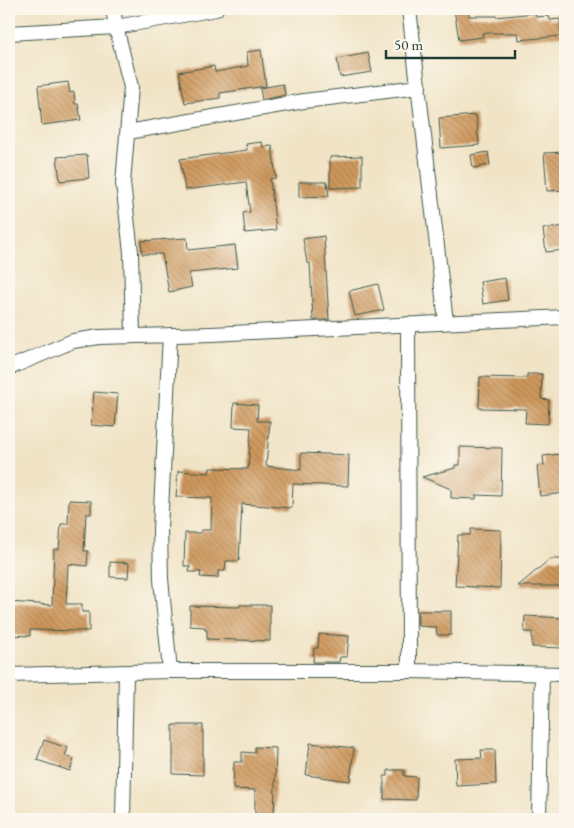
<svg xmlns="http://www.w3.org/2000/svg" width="574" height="828" viewBox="0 0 574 828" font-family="'EB Garamond',serif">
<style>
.building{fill:url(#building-back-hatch)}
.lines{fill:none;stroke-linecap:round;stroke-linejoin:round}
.street-casing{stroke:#3e564a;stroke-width:16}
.street{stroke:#fff;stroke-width:14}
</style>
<defs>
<pattern id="building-back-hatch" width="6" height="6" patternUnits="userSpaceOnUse" patternTransform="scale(1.25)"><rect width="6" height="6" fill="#cf985c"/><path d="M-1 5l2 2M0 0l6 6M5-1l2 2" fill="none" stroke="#a77d4d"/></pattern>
</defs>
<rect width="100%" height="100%" fill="#fbf7ec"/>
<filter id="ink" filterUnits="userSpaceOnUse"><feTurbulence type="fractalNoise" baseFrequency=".02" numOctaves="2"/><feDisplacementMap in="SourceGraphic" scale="10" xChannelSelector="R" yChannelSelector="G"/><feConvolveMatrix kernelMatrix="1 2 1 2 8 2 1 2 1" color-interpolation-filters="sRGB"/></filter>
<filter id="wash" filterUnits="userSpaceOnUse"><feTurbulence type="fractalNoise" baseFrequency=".0096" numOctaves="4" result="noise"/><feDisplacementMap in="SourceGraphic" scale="20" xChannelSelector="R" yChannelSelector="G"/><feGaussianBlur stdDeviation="1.12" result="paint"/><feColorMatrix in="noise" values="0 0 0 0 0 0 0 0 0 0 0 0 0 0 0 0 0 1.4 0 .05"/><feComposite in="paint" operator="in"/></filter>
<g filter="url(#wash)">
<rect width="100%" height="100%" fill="#f1e4c6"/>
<g id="blocks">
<!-- building -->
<path class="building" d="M454,9H468L469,16H496V17L535,13L536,17L549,16L550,20L560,19L561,36L519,40L518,33H482L483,37L459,40Z
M261,50L266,86L220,93V98L185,103L179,72L214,66L215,72L248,66L247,52Z
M368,53L372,72L340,77L337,59Z
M68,82L70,93L74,92L75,104H78L81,120L42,125L38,86Z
M283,84L285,95L262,100L260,88Z
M476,115L479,145L441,148L439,118Z
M262,142L263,147L272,146L276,178L270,179L276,230L245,233L243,213L250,212L246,182L185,190L180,159L247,150L246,144Z
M488,152L490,165L473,168L471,155Z
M565,152V190L547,191L544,153Z
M87,155L89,178L60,181L57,157Z
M362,156V187L330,188V157Z
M299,182H327L329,196L299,197Z
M565,226V250L546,252L543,229Z
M324,236L329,320H313L310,263H307L303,239Z
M187,238L188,250L235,245L238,268L189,273L192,287L169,292L162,254H142L141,241Z
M505,278L508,300L483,304L480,282Z
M378,284L384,310L355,316L349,291Z
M527,374H542L541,399L549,400L548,424L525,423L526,409L479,408L480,377L527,378Z
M94,392L118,394L115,427L91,425Z
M234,403L258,405L257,421H270L266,466L301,470V453L349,455L348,486L293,484L292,508L242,504L239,561H226L225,571H218V578L200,577L201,572H189L190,566H184L185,533H201V530H211L212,498L176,497L178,471L209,473L210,468L248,469L251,428L233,427Z
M460,447L502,448L501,496L476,495V499L451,498V489L422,477L455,468V465H460Z
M562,454L565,493L540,496L537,466L544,465L543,456Z
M69,500L91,501V514H86L84,551H88L87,566L68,564L66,604H82V612H89V631L30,630V636L9,635V602L52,605L54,549H59L61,524H68Z
M471,529L501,530L500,588L455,586L458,535H470Z
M550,559H565V586H518Z
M110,562L129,563L128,578L110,577Z
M240,605H270V641L207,639V630H205V627L190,626V606L239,607Z
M418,611H451V635H437L436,627L418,626Z
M525,616L565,618V648L532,647V632H524Z
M319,634L349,636L347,657H340L339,662H313L314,648H318Z
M173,725H203V775L173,774Z
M44,740L68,748L65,756L74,759L70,771L37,760Z
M310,743L354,748L350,781L306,775Z
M255,747L276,748L274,819H255V790L233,789L234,762H242V752L255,753Z
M481,750H495L496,784L456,786L455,759L482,758Z
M388,770H404V776L417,777L416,800L384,799V776H388Z"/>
</g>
</g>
<g filter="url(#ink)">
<use href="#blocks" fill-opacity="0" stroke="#3e564a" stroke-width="1"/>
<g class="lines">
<defs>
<path id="street" d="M113,9L116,27L131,87L123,183L131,252L133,336
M409,9L446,322
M9,33L116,27L216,9
M128,132L304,101L419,87
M408,324L409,671
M9,368L73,341L99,337L212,334L565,317
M170,671L161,579L160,529L170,335
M9,675L170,671H409L565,674
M123,819L126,673
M539,819L542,674"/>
</defs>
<!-- street casing -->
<use href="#street" class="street-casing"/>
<!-- street -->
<use href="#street" class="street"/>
</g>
</g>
<!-- margin -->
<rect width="574" height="828" fill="none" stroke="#fbf7ec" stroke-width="30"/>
<!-- scale -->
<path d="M386 50v8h129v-8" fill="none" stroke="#1f3d34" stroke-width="2.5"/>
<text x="394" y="50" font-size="15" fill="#1f3d34" stroke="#fbf7ec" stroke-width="4" paint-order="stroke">50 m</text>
</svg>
